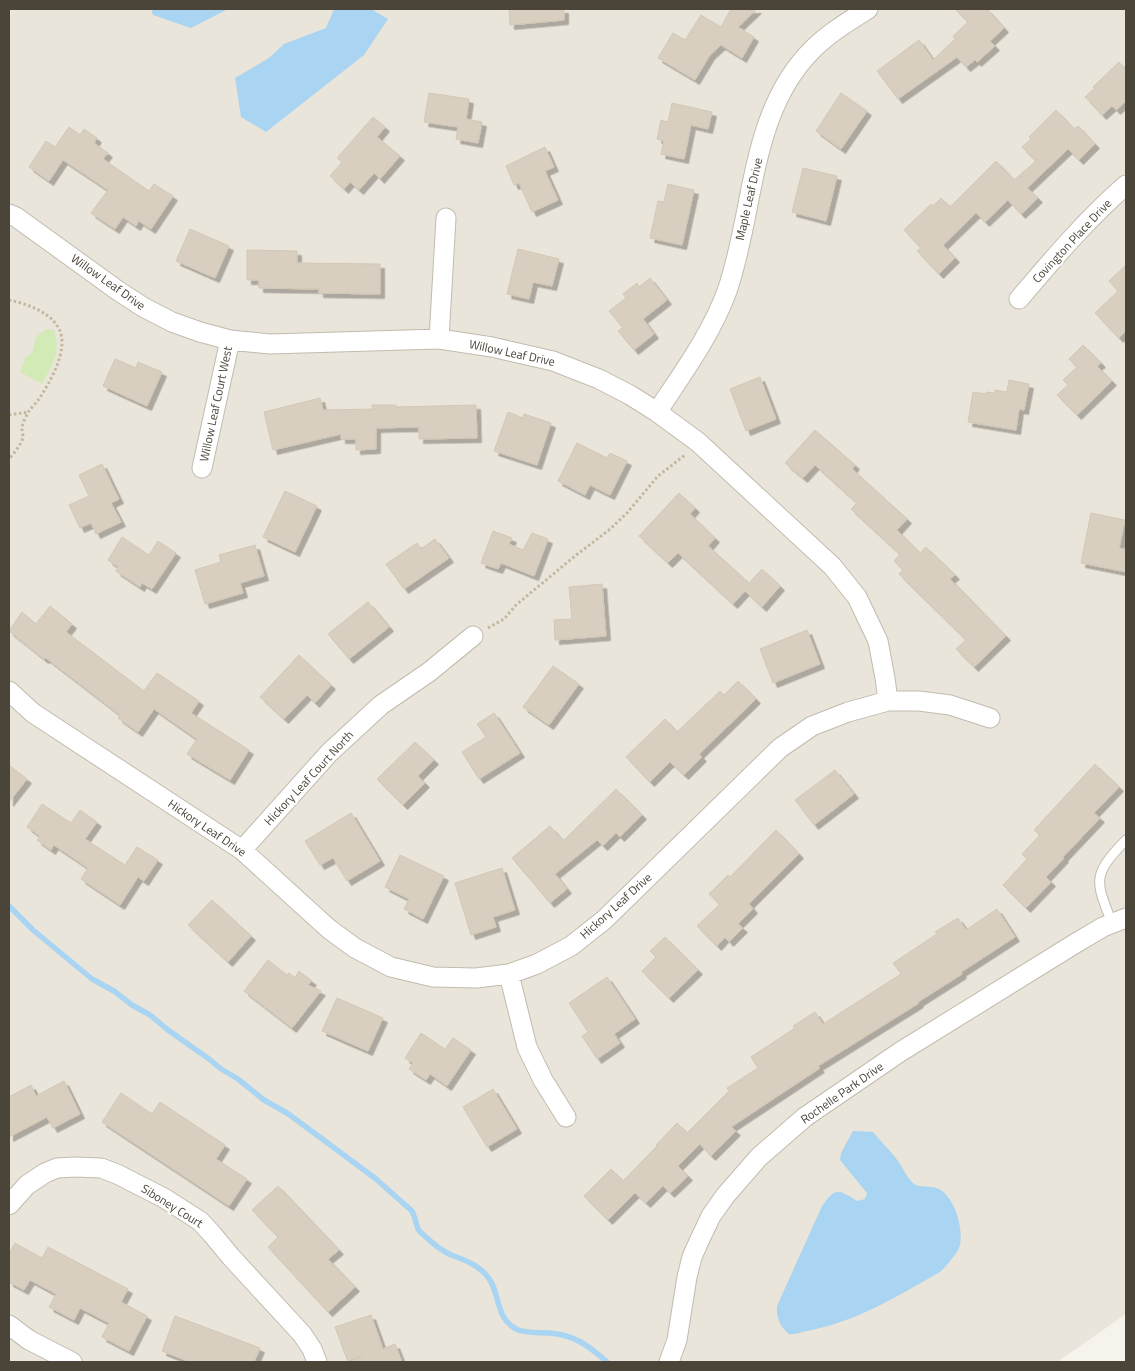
<svg xmlns="http://www.w3.org/2000/svg" width="1135" height="1371" viewBox="0 0 1135 1371" font-family="'Titillium Web',sans-serif">
<style>
.residential{fill:#eae5da}
.green{fill:#d2eab5}
.water{fill:#a9d4f2}
.lines{fill:none;stroke-linecap:round;stroke-linejoin:round}
.stream{stroke:#a9d4f2;stroke-width:5.5}
.building{fill:#d8cfc1;stroke:#d3c7b4;filter:url(#shadow)}
.service-casing{stroke:#c2bbae;stroke-width:11}
.minor-casing{stroke:#c2bbae;stroke-width:21}
.path{stroke:#c4b79f;stroke-width:3;stroke-dasharray:2.5 2.5;stroke-linecap:butt}
.service{stroke:#fff;stroke-width:9}
.minor{stroke:#fff;stroke-width:19}
.labels{text-anchor:middle;stroke-width:4;stroke-linejoin:round;paint-order:stroke}
.street-label{font-size:12px;fill:#4b4439;stroke:#fff}
</style>
<defs>
<filter id="shadow"><feDropShadow dx="4.5" dy="4.5" stdDeviation="0" flood-color="#0004"/></filter>
</defs>
<rect width="100%" height="100%" fill="#f6f3ec"/>
<!-- residential -->
<path class="residential" d="M9,9H1126V1314L1057,1362H9Z"/>
<!-- green -->
<path class="green" d="M46,329L54,330C62,352 52,365 42,384L20,372L25,358L32,353L36,337Z"/>
<!-- water -->
<path class="water" d="M151,9H228L191,28L153,15Z
M334,9H371L388,19L364,55L266,132L241,117L235,78L269,58L284,44L326,28Z
M853,1131L873,1132C881,1142 891,1151 898,1161C903,1168 907,1178 914,1184C919,1188 932,1185 939,1189C955,1197 965,1232 959,1248C957,1253 945,1268 940,1272C898,1296 856,1322 807,1331C801,1332 795,1335 789,1334C780,1327 776,1317 777,1306L822,1206C836,1187 838,1189 857,1201L865,1199L867,1193L840,1160L841,1153Z"/>
<g class="lines">
<!-- stream -->
<path class="stream" d="M9,906L33,930L92,979L114,991L132,1005L150,1015L168,1030L209,1059L221,1069L238,1079L264,1100L287,1113L325,1141L376,1179L412,1211C415,1217 416,1223 418,1229C420,1232 423,1235 426,1237C433,1244 443,1251 451,1255C465,1260 478,1265 487,1276C501,1292 494,1317 516,1329C527,1334 538,1332 550,1333C575,1335 589,1346 607,1362"/>
</g>
<!-- building -->
<path class="building" d="M509,9H564V20L510,25Z
M731,9H757L738,27L754,37L742,58L721,45L710,55L695,80L658,58L673,33L685,40L701,15L721,27Z
M955,9H987L1004,28L990,41L995,46L977,62L975,60L966,67L957,57L898,99L877,71L919,40L933,60L955,39L953,36L968,22Z
M1119,62L1126,70V101L1116,110L1112,106L1102,115L1085,97L1095,88L1093,87Z
M429,93L469,99L466,119L482,122L478,143L456,139L458,127L424,122Z
M841,93L867,111L841,149L816,131Z
M672,103L712,112L708,129L691,125L684,159L661,154L664,141L657,139L661,120L668,122Z
M1056,110L1074,129L1078,126L1095,144L1079,160L1068,149L1027,188L1038,198L1021,214L1008,200L985,222L976,213L943,245L955,258L939,274L917,251L921,248L904,230L931,204L933,206L941,198L950,207L996,161L1014,180L1036,161L1022,147L1031,139L1029,137Z
M373,117L385,127L377,137L400,156L380,179L374,173L359,190L350,182L344,189L330,176L342,162L337,158Z
M69,127L80,135L84,129L97,138L94,143L108,153L103,159L149,191L154,184L173,196L151,229L139,221L136,226L123,217L115,229L91,213L108,190L63,160L49,181L29,167L46,141L55,147Z
M545,147L554,167L545,171L558,200L532,212L519,183L514,185L506,166Z
M803,168L837,176L826,221L792,212Z
M668,184L694,190L682,245L650,238L658,201L664,202Z
M190,229L229,246L215,278L176,261Z
M518,249L559,259L552,286L533,282L529,299L507,294Z
M247,250L297,251V263L380,264V294L319,293V289L259,288V280H247Z
M1126,265V331L1119,338L1095,313L1118,291L1109,281Z
M650,278L667,300L643,319L654,334L634,350L618,331L623,328L609,311L626,298L623,294L637,283L639,287Z
M1083,345L1101,363L1097,366L1112,381L1077,415L1057,395L1068,385L1063,380L1077,367L1069,359Z
M115,359L136,368L138,362L162,372L147,406L103,386Z
M760,377L776,419L746,431L730,389Z
M1009,380L1029,384L1024,410L1019,409L1016,430L968,422L973,392L986,394L987,392L995,393V390L1007,392Z
M320,398L323,410L373,409L372,405H396V407L476,405L477,438L419,439V427L376,428V449L356,450V439H341V434L273,450L264,412Z
M508,412L523,418L524,414L551,423L537,465L494,451Z
M815,430L855,465L852,469L907,519L897,530L920,553L926,547L955,575L950,579L1006,636L974,667L956,649L966,640L899,574L903,570L894,561L900,554L851,509L857,503L815,465L803,478L785,463Z
M577,443L607,458L610,453L627,461L610,495L590,485L585,495L558,481Z
M102,464L119,499L111,503L121,522L96,534L91,523L80,528L69,505L89,496L79,475Z
M285,491L317,506L295,552L263,537Z
M679,493L695,508L690,514L715,538L708,546L749,583L762,569L780,586L762,607L745,591L733,604L678,553L668,563L639,536Z
M1091,513L1125,520L1119,548L1126,550V572L1081,563Z
M493,531L512,538L509,544L523,550L532,533L548,539L534,576L501,563L498,569L481,563Z
M122,537L149,555L158,541L176,553L152,589L142,583L140,587L116,571L118,567L108,560Z
M435,539L449,558L404,589L386,564L417,543L421,549Z
M255,545L264,576L240,583L243,593L205,604L195,570L221,562L219,555Z
M602,584L606,636L555,640L554,620L572,619L569,587Z
M368,602L389,627L349,659L328,634Z
M50,606L72,624L66,632L144,691L157,673L199,701L191,713L249,750L230,780L187,754L197,739L154,709L138,732L118,718L120,715L46,658L44,659L9,631L22,612L36,624Z
M807,630L820,664L773,683L760,649Z
M299,655L331,685L315,703L307,695L284,719L260,697Z
M553,666L579,684L549,725L523,707Z
M738,681L756,699L699,754L702,757L684,775L670,762L650,782L626,757L665,719L677,732L720,691L724,695Z
M494,713L520,753L479,779L462,752L486,737L477,724Z
M415,742L434,760L418,776L425,783L403,805L377,779Z
M1095,764L1119,787L1094,813L1100,818L1063,857L1064,858L1046,877L1051,882L1026,908L1003,885L1027,859L1022,854L1040,835L1034,830Z
M9,765L27,779L9,802Z
M835,770L854,794L814,825L795,800Z
M616,789L642,815L620,837L616,833L603,846L597,840L555,874L567,889L550,903L512,858L550,826L563,841Z
M42,804L71,823L80,810L97,822L85,839L125,865L137,847L158,860L144,881L138,877L120,905L81,879L88,868L54,845L51,850L37,840L40,836L27,827Z
M351,813L380,861L347,881L333,858L320,865L305,841Z
M776,830L799,854L749,904L753,909L738,924L743,928L729,942L725,937L717,946L697,926L720,904L709,894L728,875L730,877Z
M400,855L444,876L423,919L404,909L409,899L385,887Z
M502,868L515,910L493,917L496,927L471,935L455,883Z
M212,900L251,936L228,962L188,925Z
M997,909L1015,937L961,972L962,974L918,1002L919,1003L818,1066L820,1068L731,1127L736,1131L711,1156L700,1144L678,1166L688,1176L670,1193L663,1186L646,1203L635,1193L608,1220L584,1196L611,1169L623,1181L657,1146L656,1145L677,1123L687,1133L729,1091L727,1088L758,1068L751,1057L795,1028L793,1026L815,1012L823,1024L901,974L893,963L937,934L935,932L958,918L966,930Z
M665,937L698,970L669,998L642,971L656,957L650,951Z
M268,960L287,975L289,973L295,978L299,971L312,981L308,985L321,991L292,1028L244,991Z
M607,977L635,1019L614,1034L620,1043L597,1059L582,1036L588,1032L569,1003Z
M337,998L383,1018L368,1051L322,1031Z
M421,1033L445,1049L453,1038L471,1050L447,1086L430,1074L426,1080L409,1069L413,1063L405,1058Z
M64,1081L80,1114L53,1128L47,1117L9,1137V1097L31,1085L36,1096Z
M493,1089L517,1129L487,1147L463,1107Z
M121,1093L152,1114L160,1102L225,1145L216,1159L247,1179L229,1206L102,1122Z
M278,1186L339,1250L328,1259L355,1287L328,1312L268,1247L278,1237L252,1210Z
M15,1243L42,1258L48,1247L128,1289L121,1302L147,1316L129,1351L102,1337L109,1323L80,1308L74,1320L49,1307L56,1294L30,1280L24,1290L9,1282V1254Z
M371,1315L383,1349L395,1344L402,1362H352L351,1360L362,1356L348,1362L335,1327Z
M175,1316L260,1348L254,1362H190L162,1351Z"/>
<g class="lines">
<defs>
<path id="service" d="M1112,923C1095,880 1092,875 1126,840"/>
<path id="minor" d="M9,214L16,217L117,290L143,307L172,322L200,332L230,340L270,344L439,339L492,347L553,361L599,379L630,395L657,412L698,442L832,566L857,597L878,641L885,678L888,701
M1019,299C1053,259 1087,219 1126,185
M439,339L446,218
M657,412C682,374 711,335 727,291C755,211 749,112 813,49C829,33 849,21 868,9
M202,468L230,340
M9,691L33,713L242,850L329,929L355,948L391,967L433,977L476,978L509,974L537,964L571,946L604,920L780,748L812,726L848,712L888,701H919L950,705L990,718
M242,850L329,753L381,705L429,672L473,636
M509,974L527,1047L543,1080L566,1117
M9,1205L27,1185L45,1173L57,1168L75,1167L101,1168L117,1174L164,1198L200,1221L212,1234L231,1257L302,1334L312,1349L317,1362
M9,1325L29,1340L72,1362
M669,1362L677,1340L687,1277L692,1257L700,1239L711,1216L725,1196L759,1157L805,1117L900,1052L1076,943L1103,927L1126,918"/>
</defs>
<!-- service casing -->
<use href="#service" class="service-casing"/>
<!-- minor casing -->
<use href="#minor" class="minor-casing"/>
<!-- path -->
<path class="path" d="M9,300C27,304 52,312 60,331C68,351 50,382 39,399C36,403 32,407 29,411C26,416 22,423 22,429C22,431 23,434 23,437C22,444 13,454 9,459
M9,415L28,412
M488,628L504,619L516,605L575,556L609,530L627,513L658,476L685,455"/>
<!-- service -->
<use href="#service" class="service"/>
<!-- minor -->
<use href="#minor" class="minor"/>
</g>
<g class="labels">
<!-- street labels -->
<g class="street-label">
<text transform="translate(749 199) rotate(-77)" y="4">Maple Leaf Drive</text>
<text transform="translate(1072 241) rotate(-47)" y="4">Covington Place Drive</text>
<text transform="translate(108 282) rotate(35)" y="4">Willow Leaf Drive</text>
<text transform="translate(512 353) rotate(12)" y="4">Willow Leaf Drive</text>
<text transform="translate(216 404) rotate(-78)" y="4">Willow Leaf Court West</text>
<text transform="translate(309 778) rotate(-47)" y="4">Hickory Leaf Court North</text>
<text transform="translate(207 828) rotate(34)" y="4">Hickory Leaf Drive</text>
<text transform="translate(616 906) rotate(-42)" y="4">Hickory Leaf Drive</text>
<text transform="translate(842 1093) rotate(-35)" y="4">Rochelle Park Drive</text>
<text transform="translate(172 1206) rotate(32)" y="4">Siboney Court</text>
</g>
</g>
<!-- border -->
<rect width="1135" height="1371" fill="none" stroke="#4b4439" stroke-width="20"/>
</svg>
